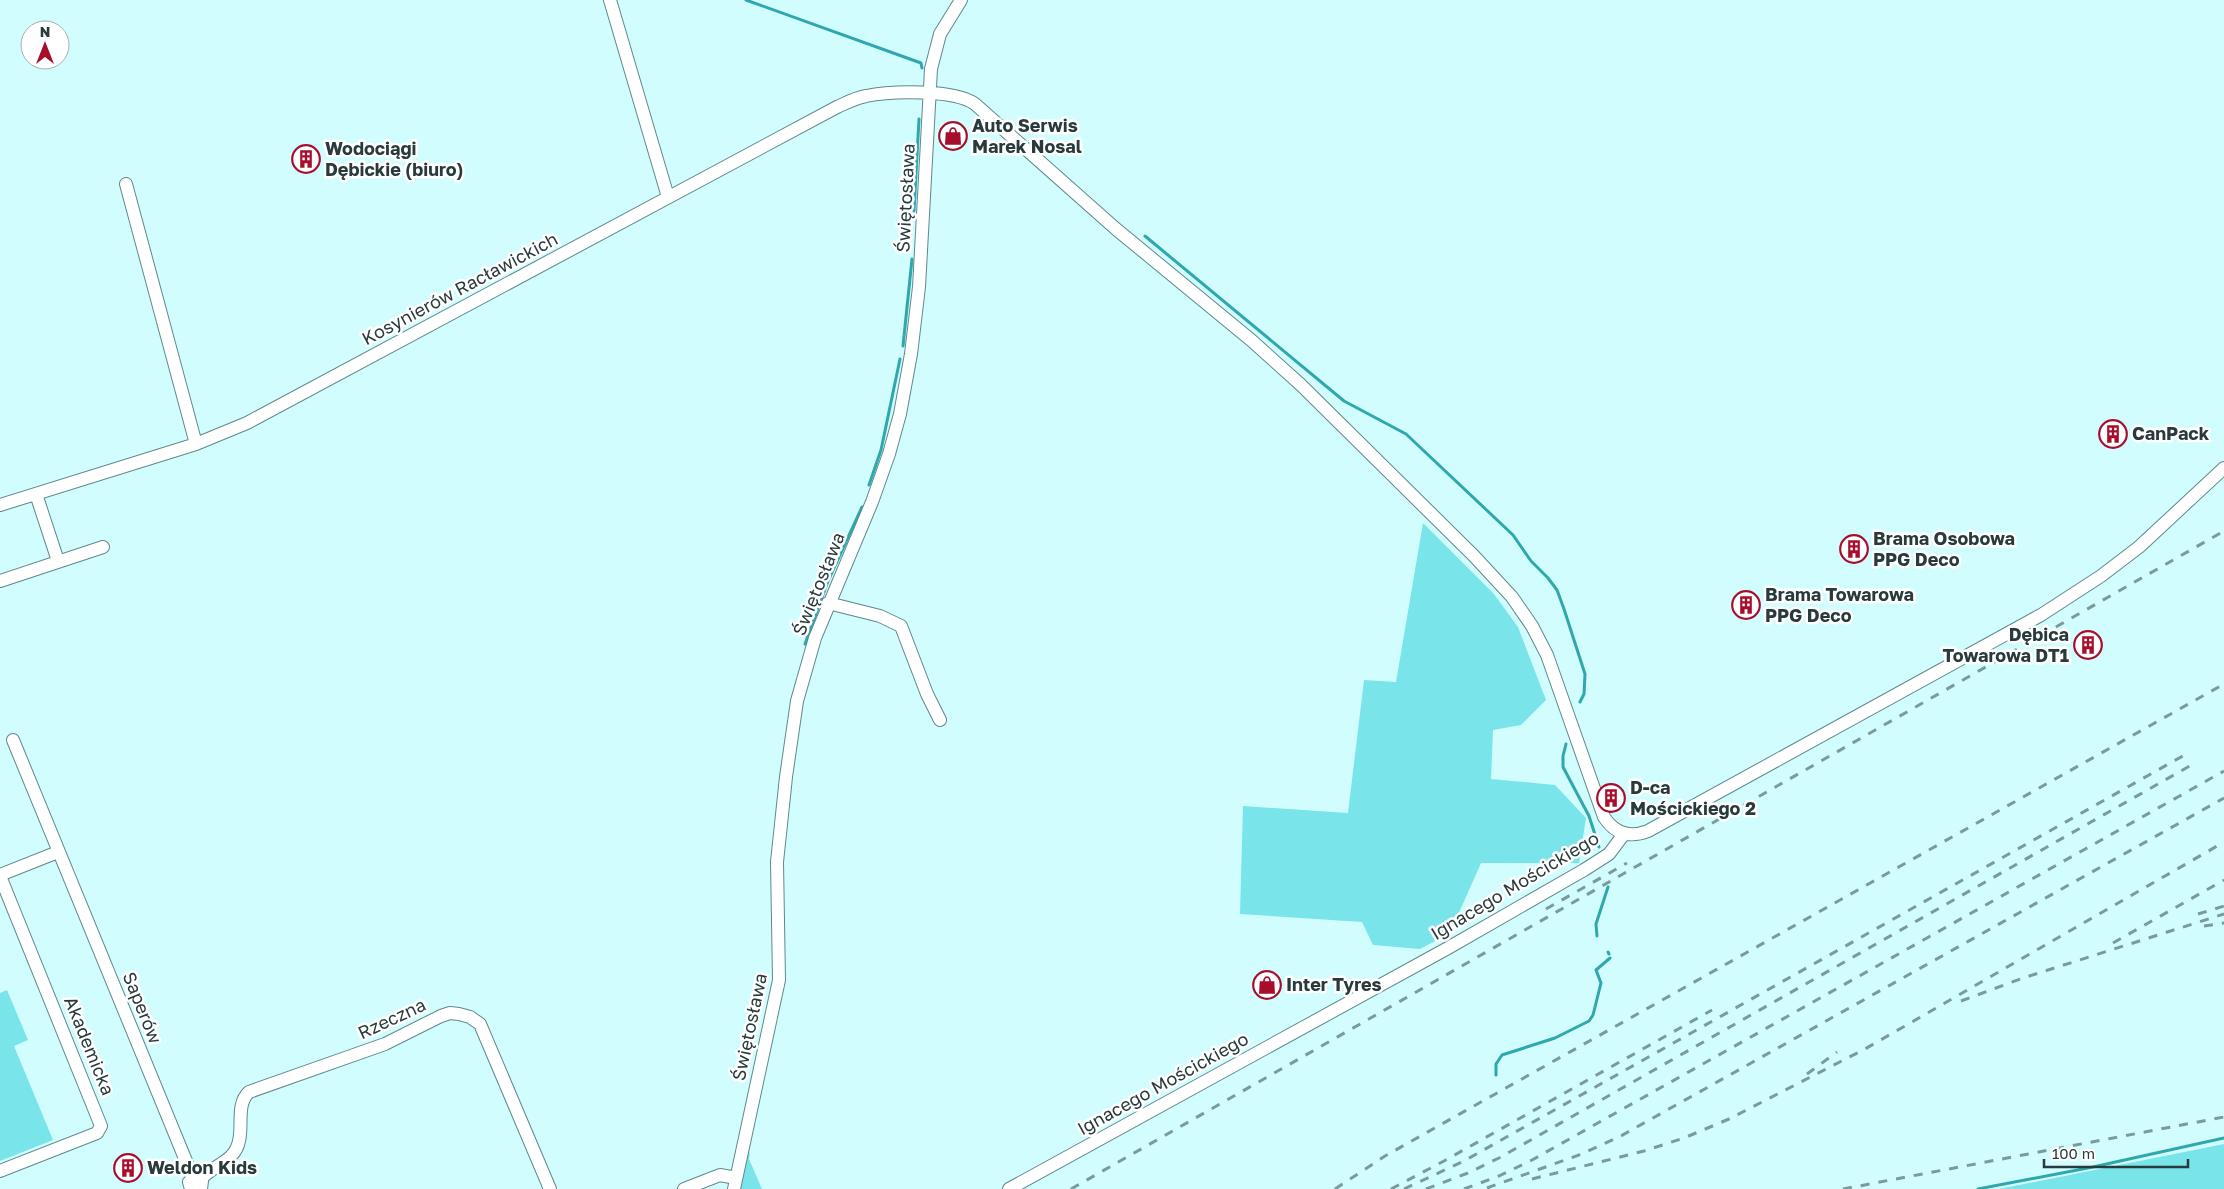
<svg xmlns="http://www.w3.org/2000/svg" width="2224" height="1189" viewBox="0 0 2224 1189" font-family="'Golos Text',sans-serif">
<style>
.green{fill:#79e5eb}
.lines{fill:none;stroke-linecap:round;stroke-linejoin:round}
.stream{stroke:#2ea7ad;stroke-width:3}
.minor-casing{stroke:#5f888a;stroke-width:14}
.minor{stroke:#fff;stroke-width:12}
.rail{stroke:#7b9a9c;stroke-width:3;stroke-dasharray:9 9;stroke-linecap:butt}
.labels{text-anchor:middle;stroke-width:5;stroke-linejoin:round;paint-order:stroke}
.poi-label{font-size:18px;font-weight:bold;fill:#283a3b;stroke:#fff;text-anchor:start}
.street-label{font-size:18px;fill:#283a3b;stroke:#fff}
</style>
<rect width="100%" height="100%" fill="#d1fdff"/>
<!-- green -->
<path class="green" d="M1423,523L1494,594L1518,627L1546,700L1521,725L1493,730L1491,779L1555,785L1586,818L1579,863H1481L1450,933L1420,949L1373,945L1362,922L1240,914L1243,806L1348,813L1364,680L1396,682Z
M7,990L28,1040L14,1046L53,1140L0,1161V993Z
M2224,1144V1189H1999Z
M746,1152L750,1153L749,1159L762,1189H739Z"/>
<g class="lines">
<!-- stream -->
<path class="stream" d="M746,0L921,63L922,68
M914,211L919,119
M1145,236L1344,401L1406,434L1513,535L1531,561L1548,578L1557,590L1564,609L1585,674L1584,694L1580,702
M903,346L912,259
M869,485L881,450L900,359
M805,644L828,581L862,507
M1566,744L1563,756V767L1589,816L1599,847
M1597,936L1596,924L1608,887
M1608,952L1609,954
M1496,1075V1064L1502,1055L1555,1038L1589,1021L1593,1015L1601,983L1596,970L1610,958
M1978,1189L2093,1167L2224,1138"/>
<defs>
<path id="minor" d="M610,0L668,197
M126,184L196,444
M36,494L58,561
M0,505L196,444L247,423L837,107C846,103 855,98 866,96C890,91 955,89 975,104L1116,229L1251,340L1301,385L1474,556L1512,597L1532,626L1547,655L1604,817C1615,834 1630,838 1648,831L2041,615L2101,576L2139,547L2224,468
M0,581L103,547
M828,603L880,616L901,626L927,694L940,720
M13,740L193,1178
M0,875L58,852
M0,876L101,1126L97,1133L0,1171
M201,1179C213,1165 235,1162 239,1141C243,1125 236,1104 249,1092L385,1044L441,1016L450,1013L459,1014L470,1017L480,1024L550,1189
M191,1189L189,1182L195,1177L202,1181L201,1189
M684,1189L720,1175L736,1178
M734,1189L779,980L777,862L786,777L797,701L815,638L872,502L889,454L900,414L911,354L919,287L931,69L940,34L961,0
M1009,1189L1448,948L1584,870L1609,854L1624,834"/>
</defs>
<!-- minor casing -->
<use href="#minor" class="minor-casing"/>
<!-- minor -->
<use href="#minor" class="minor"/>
<!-- rail -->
<path class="rail" d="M1546,909L1627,863
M2198,914L2224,906
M2204,926L2224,923
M2113,943L2224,880
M1961,1001L2023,978L2224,914
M1807,1074L1837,1052
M1532,1179L1644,1151L1684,1138L1729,1119L1865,1049L2224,842
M1487,1188L1579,1155L1619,1137L2224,798
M1071,1189L2224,531
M1335,1189L1385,1156L2224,684
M1391,1189L1444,1161L1712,1010
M1404,1189L1464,1161L2188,753
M1426,1189L1468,1173L1499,1158L2195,763
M1464,1189L1499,1176L1532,1160L2224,771
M1843,1189L2224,1117"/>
</g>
<!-- icons -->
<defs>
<symbol id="shop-ring" viewBox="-11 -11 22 22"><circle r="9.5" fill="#fff" stroke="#a70e2c" stroke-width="1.5"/><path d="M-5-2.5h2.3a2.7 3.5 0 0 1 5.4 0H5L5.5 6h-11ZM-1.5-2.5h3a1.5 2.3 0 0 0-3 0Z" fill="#a70e2c"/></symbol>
<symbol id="building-ring" viewBox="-11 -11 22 22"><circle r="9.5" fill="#fff" stroke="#a70e2c" stroke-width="1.5"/><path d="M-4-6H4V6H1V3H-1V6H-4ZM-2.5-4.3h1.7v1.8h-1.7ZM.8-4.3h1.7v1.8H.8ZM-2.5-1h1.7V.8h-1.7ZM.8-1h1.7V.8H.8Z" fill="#a70e2c"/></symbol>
</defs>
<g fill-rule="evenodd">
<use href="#shop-ring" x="937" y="120" width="32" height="32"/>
<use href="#building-ring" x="290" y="143" width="32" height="32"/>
<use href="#building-ring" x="2097" y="418" width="32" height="32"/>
<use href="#building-ring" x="1838" y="533" width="32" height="32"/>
<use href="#building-ring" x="1730" y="589" width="32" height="32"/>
<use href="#building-ring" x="2072" y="629" width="32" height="32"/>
<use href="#building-ring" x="1595" y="782" width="32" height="32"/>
<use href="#shop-ring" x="1251" y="969" width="32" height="32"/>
<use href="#building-ring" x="112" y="1152" width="32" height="32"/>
</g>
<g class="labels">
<!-- poi labels -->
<g class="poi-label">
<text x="972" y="132">Auto Serwis<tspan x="972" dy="21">Marek Nosal</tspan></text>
<text x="325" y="155">Wodociągi<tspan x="325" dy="21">Dębickie (biuro)</tspan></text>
<text x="2132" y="440">CanPack</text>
<text x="1873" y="545">Brama Osobowa<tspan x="1873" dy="21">PPG Deco</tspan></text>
<text x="1765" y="601">Brama Towarowa<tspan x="1765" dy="21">PPG Deco</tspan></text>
<text x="2069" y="641" text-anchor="end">Dębica<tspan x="2069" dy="21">Towarowa DT1</tspan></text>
<text x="1630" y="794">D-ca<tspan x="1630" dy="21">Mościckiego 2</tspan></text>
<text x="1286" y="991">Inter Tyres</text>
<text x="147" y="1174">Weldon Kids</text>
</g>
<!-- street labels -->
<g class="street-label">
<text transform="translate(906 198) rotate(-87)" y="6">Świętosława</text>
<text transform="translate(460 289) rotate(-28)" y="6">Kosynierów Racławickich</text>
<text transform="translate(819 584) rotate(-68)" y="6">Świętosława</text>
<text transform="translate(1515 886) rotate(-31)" y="6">Ignacego Mościckiego</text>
<text transform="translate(142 1008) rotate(68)" y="6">Saperów</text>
<text transform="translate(392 1019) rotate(-25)" y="6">Rzeczna</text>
<text transform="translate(750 1027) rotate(-78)" y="6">Świętosława</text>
<text transform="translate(89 1046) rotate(68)" y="6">Akademicka</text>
<text transform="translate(1163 1084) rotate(-29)" y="6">Ignacego Mościckiego</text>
</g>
</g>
<!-- north arrow -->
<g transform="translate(45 45)"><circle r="24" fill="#ffffff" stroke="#a9b0b1"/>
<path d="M0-4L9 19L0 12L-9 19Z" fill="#a70e2c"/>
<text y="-8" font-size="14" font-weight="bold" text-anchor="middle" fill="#283a3b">N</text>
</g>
<!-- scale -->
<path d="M2044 1159v8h144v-8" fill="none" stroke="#283a3b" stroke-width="2.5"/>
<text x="2052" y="1159" font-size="15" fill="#283a3b" stroke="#ffffff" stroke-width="4" paint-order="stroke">100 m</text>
</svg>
